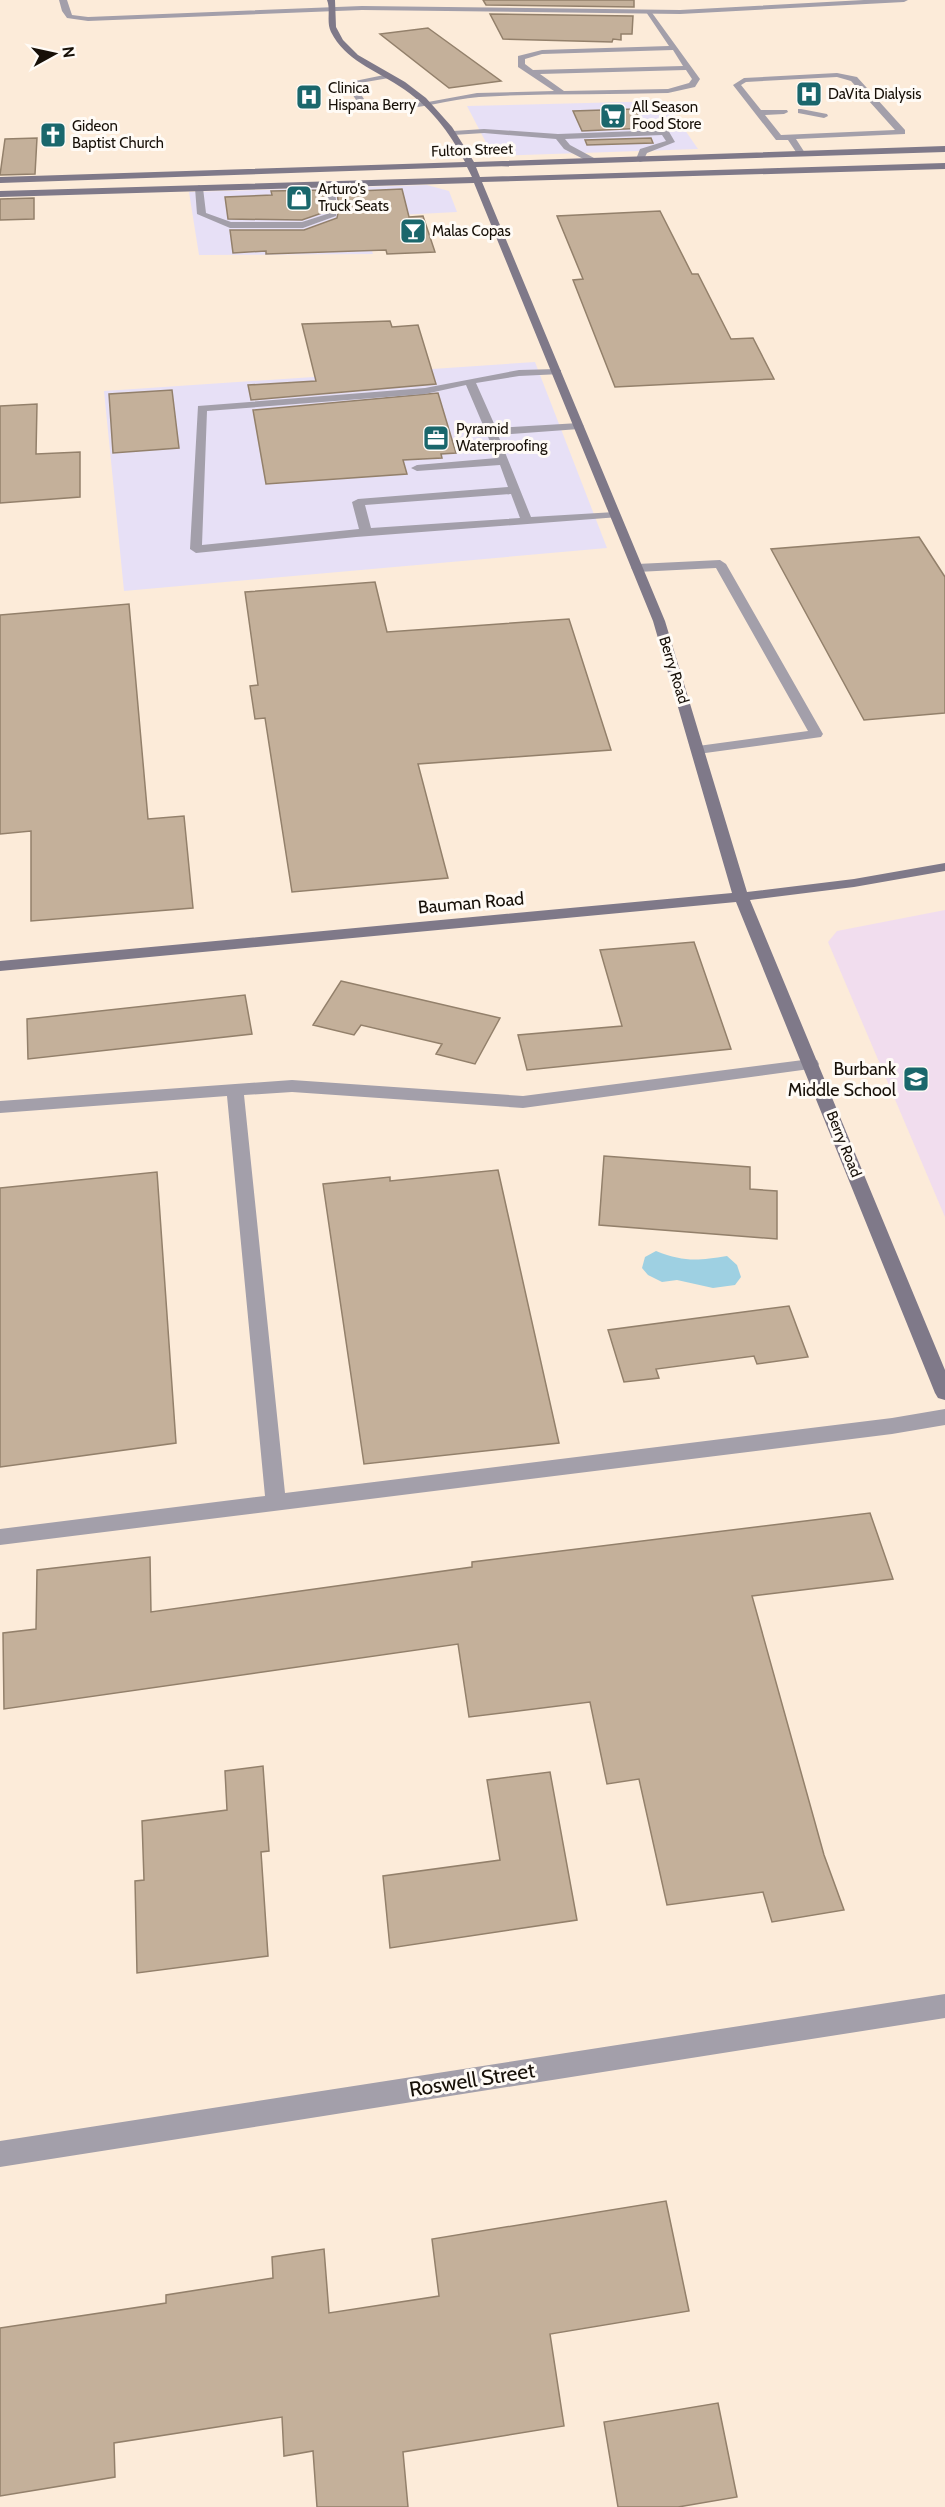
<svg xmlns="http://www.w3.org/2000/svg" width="945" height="2507" viewBox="0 0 945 2507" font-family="Cabin,sans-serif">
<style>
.commercial{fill:#e7e0f6}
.education{fill:#f1ddee}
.water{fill:#9ed0e2}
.building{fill:#c4b09a;stroke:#93806b;stroke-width:1.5}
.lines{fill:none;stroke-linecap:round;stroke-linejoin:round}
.lane{fill:#a39faa;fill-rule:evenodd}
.street{fill:#a39faa;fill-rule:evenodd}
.secondary{fill:#7f7989;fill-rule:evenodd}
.labels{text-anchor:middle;stroke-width:6;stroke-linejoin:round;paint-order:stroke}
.far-poi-label{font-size:15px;fill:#171008;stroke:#fffbf6;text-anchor:start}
.far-street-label{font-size:15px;fill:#171008;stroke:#fffbf6}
.street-label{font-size:18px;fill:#171008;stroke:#fffbf6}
.poi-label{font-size:18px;fill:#171008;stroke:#fffbf6;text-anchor:end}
.near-street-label{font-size:21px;fill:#171008;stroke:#fffbf6}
</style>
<rect width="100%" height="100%" fill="#fcebd9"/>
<!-- commercial -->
<path class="commercial" d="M665,101L698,149L493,156L467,106Z
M427,185L449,191L457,212L361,217L373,254L199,255L189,192Z
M535,362L607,548L124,591L104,391Z"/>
<!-- education -->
<path class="education" d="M945,910V1217L828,942L837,931Z"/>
<!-- water -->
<path class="water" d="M656,1251C684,1262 697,1261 727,1256L737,1265L741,1277L735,1285L713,1288L677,1280L662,1282L648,1275L642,1268L645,1257Z"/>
<!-- building -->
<path class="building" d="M483,0H634V7L486,5Z
M490,14L633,16L632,34H621V40L613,39L612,42L503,39Z
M428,28L501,81L449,88L380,34Z
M635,109L646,128L582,131L573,111Z
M37,138L35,174L0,175L5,139Z
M651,138L653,143L587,145L585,140Z
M402,189L409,217L423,216L435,252L387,254L386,250L266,254V251L233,253L230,230H304L337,218L339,208L337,192Z
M324,190L325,212L302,220L228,219L225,197L272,195L271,191Z
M34,198V219L0,220V199Z
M660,211L692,274H698L731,339L753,338L774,379L615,387L573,280L583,279L557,216Z
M390,321L392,327L418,325L436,384L251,400L248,385L316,381L302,324Z
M172,390L179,448L113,453L109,394Z
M438,393L456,453L441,454L442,458L403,460L407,474L266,484L253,410Z
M37,404L36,454L80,452V497L0,503V406Z
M919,537L945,577V713L864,720L771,549Z
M375,582L387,632L569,619L611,750L418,764L448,878L292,892L265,718L255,719L250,686L258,685L245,592Z
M129,604L148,819L184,816L193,908L31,921V831L0,834V615Z
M694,942L731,1049L527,1070L518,1035L622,1026L600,950Z
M341,981L500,1018L475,1064L436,1054L442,1044L361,1025L354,1035L313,1025Z
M245,995L252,1034L28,1059L27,1019Z
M604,1156L750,1167V1189L777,1191V1239L599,1225Z
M498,1170L559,1443L364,1464L323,1184L390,1177V1181Z
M157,1172L176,1443L0,1467V1188Z
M789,1306L808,1357L757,1364L754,1356L656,1369L659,1378L624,1382L608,1330Z
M870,1513L893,1579L752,1596L824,1855L844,1910L772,1922L763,1892L667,1905L639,1779L607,1784L590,1702L469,1717L458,1644L4,1709L3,1633L36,1629L37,1570L150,1557L151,1612L472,1567V1562Z
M263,1766L269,1851L261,1852L268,1956L137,1973L135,1881L144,1880L142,1821L227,1810L225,1771Z
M550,1772L577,1920L390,1948L383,1876L500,1860L487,1780Z
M666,2201L689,2311L550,2334L564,2426L403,2452L408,2507H317L313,2451L284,2456L282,2417L114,2443L115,2477L0,2496V2328L166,2303V2295L273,2278L272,2257L324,2249L329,2313L439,2296L432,2239Z
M718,2403L737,2497L678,2507H618L604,2422Z"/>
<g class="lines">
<!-- lane -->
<path class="lane" d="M650,10L700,79L695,87L668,93C605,95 542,93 479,97C440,100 399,117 360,106L345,83L389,74V78L354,84L366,102L370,104L428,102L477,93L554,91L518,67V56L542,50L669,46L646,12ZM673,50L683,66L533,70L525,64V59L542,54ZM686,70L692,79L689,83L668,89L564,91L540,74Z
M837,73L857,77L905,130V134L796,139L805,153L798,155L788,140H776L733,85L744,78ZM837,77L851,81L895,130L781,135L765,115L784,114L788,112L787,110H761L741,85L746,82Z
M801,109L827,114L828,116L824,118L798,113V109Z
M484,129L558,134L665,130H668L675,142L647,153L643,161L640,162L636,159L640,149L666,141L662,135L565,139L570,145L594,158V162L591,163L564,149L556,139L484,133L453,135L449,133L453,131Z
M330,181L334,184L337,208L336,216L303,228H230L197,214L195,188L199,185L203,188L206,213L231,222H302L327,214L329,208L326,184Z
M557,369L561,370V374L519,376L476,383L496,428L579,423L584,426L579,429L498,435L531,517L615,512L619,513V517L356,537L196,553L190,549L198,406L425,388L519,370ZM466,385L497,458L417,465L411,468L417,471L500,465L508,487L358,499L352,502L359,529L202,545L207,411L425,394ZM511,494L520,518L371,528L365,505Z
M720,560L726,564L823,734L821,737L698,754L691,750L698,746L808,731L716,568L637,572L631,568L637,564Z
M811,1059L817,1060L819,1064L817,1068L523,1108L292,1092L244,1095L285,1493L892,1418L945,1409V1425L892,1434L0,1545V1529L265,1496L227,1096L0,1113V1101L292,1080L523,1096Z"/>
<!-- street -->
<path class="street" d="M59,0H67L72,15L88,17L362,6L680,10L864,0H908L904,2L680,14L362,10L88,21L67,18L62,11Z
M945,1994V2018L0,2167V2141Z"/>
<!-- secondary -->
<path class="secondary" d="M327,0H335L336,27L343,40L358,55L405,82L426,98L452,127L474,162L945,146V152L476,167L480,177L945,163V169L482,182L665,621L747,892L854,879L945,863V871L854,887L750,900L945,1370V1400L938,1398L935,1393L736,902L0,971V961L732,893L653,621L474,183L0,197V191L472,177L467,167L0,183V177L465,162C450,132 428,104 399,86C375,70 345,60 331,32C326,22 331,10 327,0Z"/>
</g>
<!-- icons -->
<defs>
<symbol id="hospital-square" viewBox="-11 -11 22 22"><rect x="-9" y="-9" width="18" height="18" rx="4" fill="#1a676c" stroke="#fffbf6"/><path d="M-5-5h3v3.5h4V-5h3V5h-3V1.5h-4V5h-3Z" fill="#fff"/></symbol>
<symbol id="supermarket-square" viewBox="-11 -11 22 22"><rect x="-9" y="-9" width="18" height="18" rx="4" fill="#1a676c" stroke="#fffbf6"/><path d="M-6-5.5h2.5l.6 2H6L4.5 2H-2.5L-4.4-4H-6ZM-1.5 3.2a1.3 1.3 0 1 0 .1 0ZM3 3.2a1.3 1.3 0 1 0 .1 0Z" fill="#fff"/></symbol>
<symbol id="church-square" viewBox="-11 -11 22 22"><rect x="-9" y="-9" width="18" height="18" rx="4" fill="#1a676c" stroke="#fffbf6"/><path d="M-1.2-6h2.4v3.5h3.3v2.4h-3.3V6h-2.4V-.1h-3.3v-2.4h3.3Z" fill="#fff"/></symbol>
<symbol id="shop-square" viewBox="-11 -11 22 22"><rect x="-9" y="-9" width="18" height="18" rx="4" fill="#1a676c" stroke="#fffbf6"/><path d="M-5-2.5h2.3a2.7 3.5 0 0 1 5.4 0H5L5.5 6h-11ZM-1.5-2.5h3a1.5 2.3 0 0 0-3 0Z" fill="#fff"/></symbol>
<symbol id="bar-square" viewBox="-11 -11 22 22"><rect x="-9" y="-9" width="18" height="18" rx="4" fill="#1a676c" stroke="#fffbf6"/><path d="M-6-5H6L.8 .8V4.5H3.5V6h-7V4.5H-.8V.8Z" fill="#fff"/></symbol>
<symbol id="office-square" viewBox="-11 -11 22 22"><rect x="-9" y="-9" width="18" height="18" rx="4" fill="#1a676c" stroke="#fffbf6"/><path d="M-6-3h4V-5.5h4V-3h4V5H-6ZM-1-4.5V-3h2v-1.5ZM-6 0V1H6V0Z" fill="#fff"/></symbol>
<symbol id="school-square" viewBox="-11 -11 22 22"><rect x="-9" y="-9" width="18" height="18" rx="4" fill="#1a676c" stroke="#fffbf6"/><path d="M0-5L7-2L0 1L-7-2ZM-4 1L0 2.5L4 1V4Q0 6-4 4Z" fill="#fff"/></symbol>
</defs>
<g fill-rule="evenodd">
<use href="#hospital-square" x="794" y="79" width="30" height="30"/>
<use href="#hospital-square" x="294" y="82" width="30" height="30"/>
<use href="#supermarket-square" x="598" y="101" width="30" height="30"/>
<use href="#church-square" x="38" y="120" width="30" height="30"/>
<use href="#shop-square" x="284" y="183" width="30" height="30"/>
<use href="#bar-square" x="398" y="216" width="30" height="30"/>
<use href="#office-square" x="421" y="423" width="30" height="30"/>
<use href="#school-square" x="901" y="1064" width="30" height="30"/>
</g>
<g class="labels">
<!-- far-poi labels -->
<g class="far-poi-label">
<text x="328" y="93">Clinica<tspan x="328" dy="17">Hispana Berry</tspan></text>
<text x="828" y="99">DaVita Dialysis</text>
<text x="632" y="112">All Season<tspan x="632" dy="17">Food Store</tspan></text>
<text x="72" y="131">Gideon<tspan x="72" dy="17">Baptist Church</tspan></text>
<text x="318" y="194">Arturo's<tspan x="318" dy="17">Truck Seats</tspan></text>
<text x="432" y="236">Malas Copas</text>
<text x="456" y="434">Pyramid<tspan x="456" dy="17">Waterproofing</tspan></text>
</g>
<!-- far-street labels -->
<g class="far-street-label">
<text transform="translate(472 150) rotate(-2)" y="5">Fulton Street</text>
<text transform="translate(674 670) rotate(73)" y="5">Berry Road</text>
<text transform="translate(844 1144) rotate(68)" y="5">Berry Road</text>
</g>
<!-- street labels -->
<g class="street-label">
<text transform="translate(471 903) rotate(-5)" y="6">Bauman Road</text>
</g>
<!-- poi labels -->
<g class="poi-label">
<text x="896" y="1075">Burbank<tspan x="896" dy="21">Middle School</tspan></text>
</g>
<!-- near-street labels -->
<g class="near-street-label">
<text transform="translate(472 2080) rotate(-9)" y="7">Roswell Street</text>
</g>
</g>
<!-- north arrow -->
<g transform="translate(54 54) rotate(82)" stroke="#fffbf6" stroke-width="4.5" paint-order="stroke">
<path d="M0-4.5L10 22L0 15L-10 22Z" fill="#171008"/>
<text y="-9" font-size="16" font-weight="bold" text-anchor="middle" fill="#171008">N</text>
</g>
</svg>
